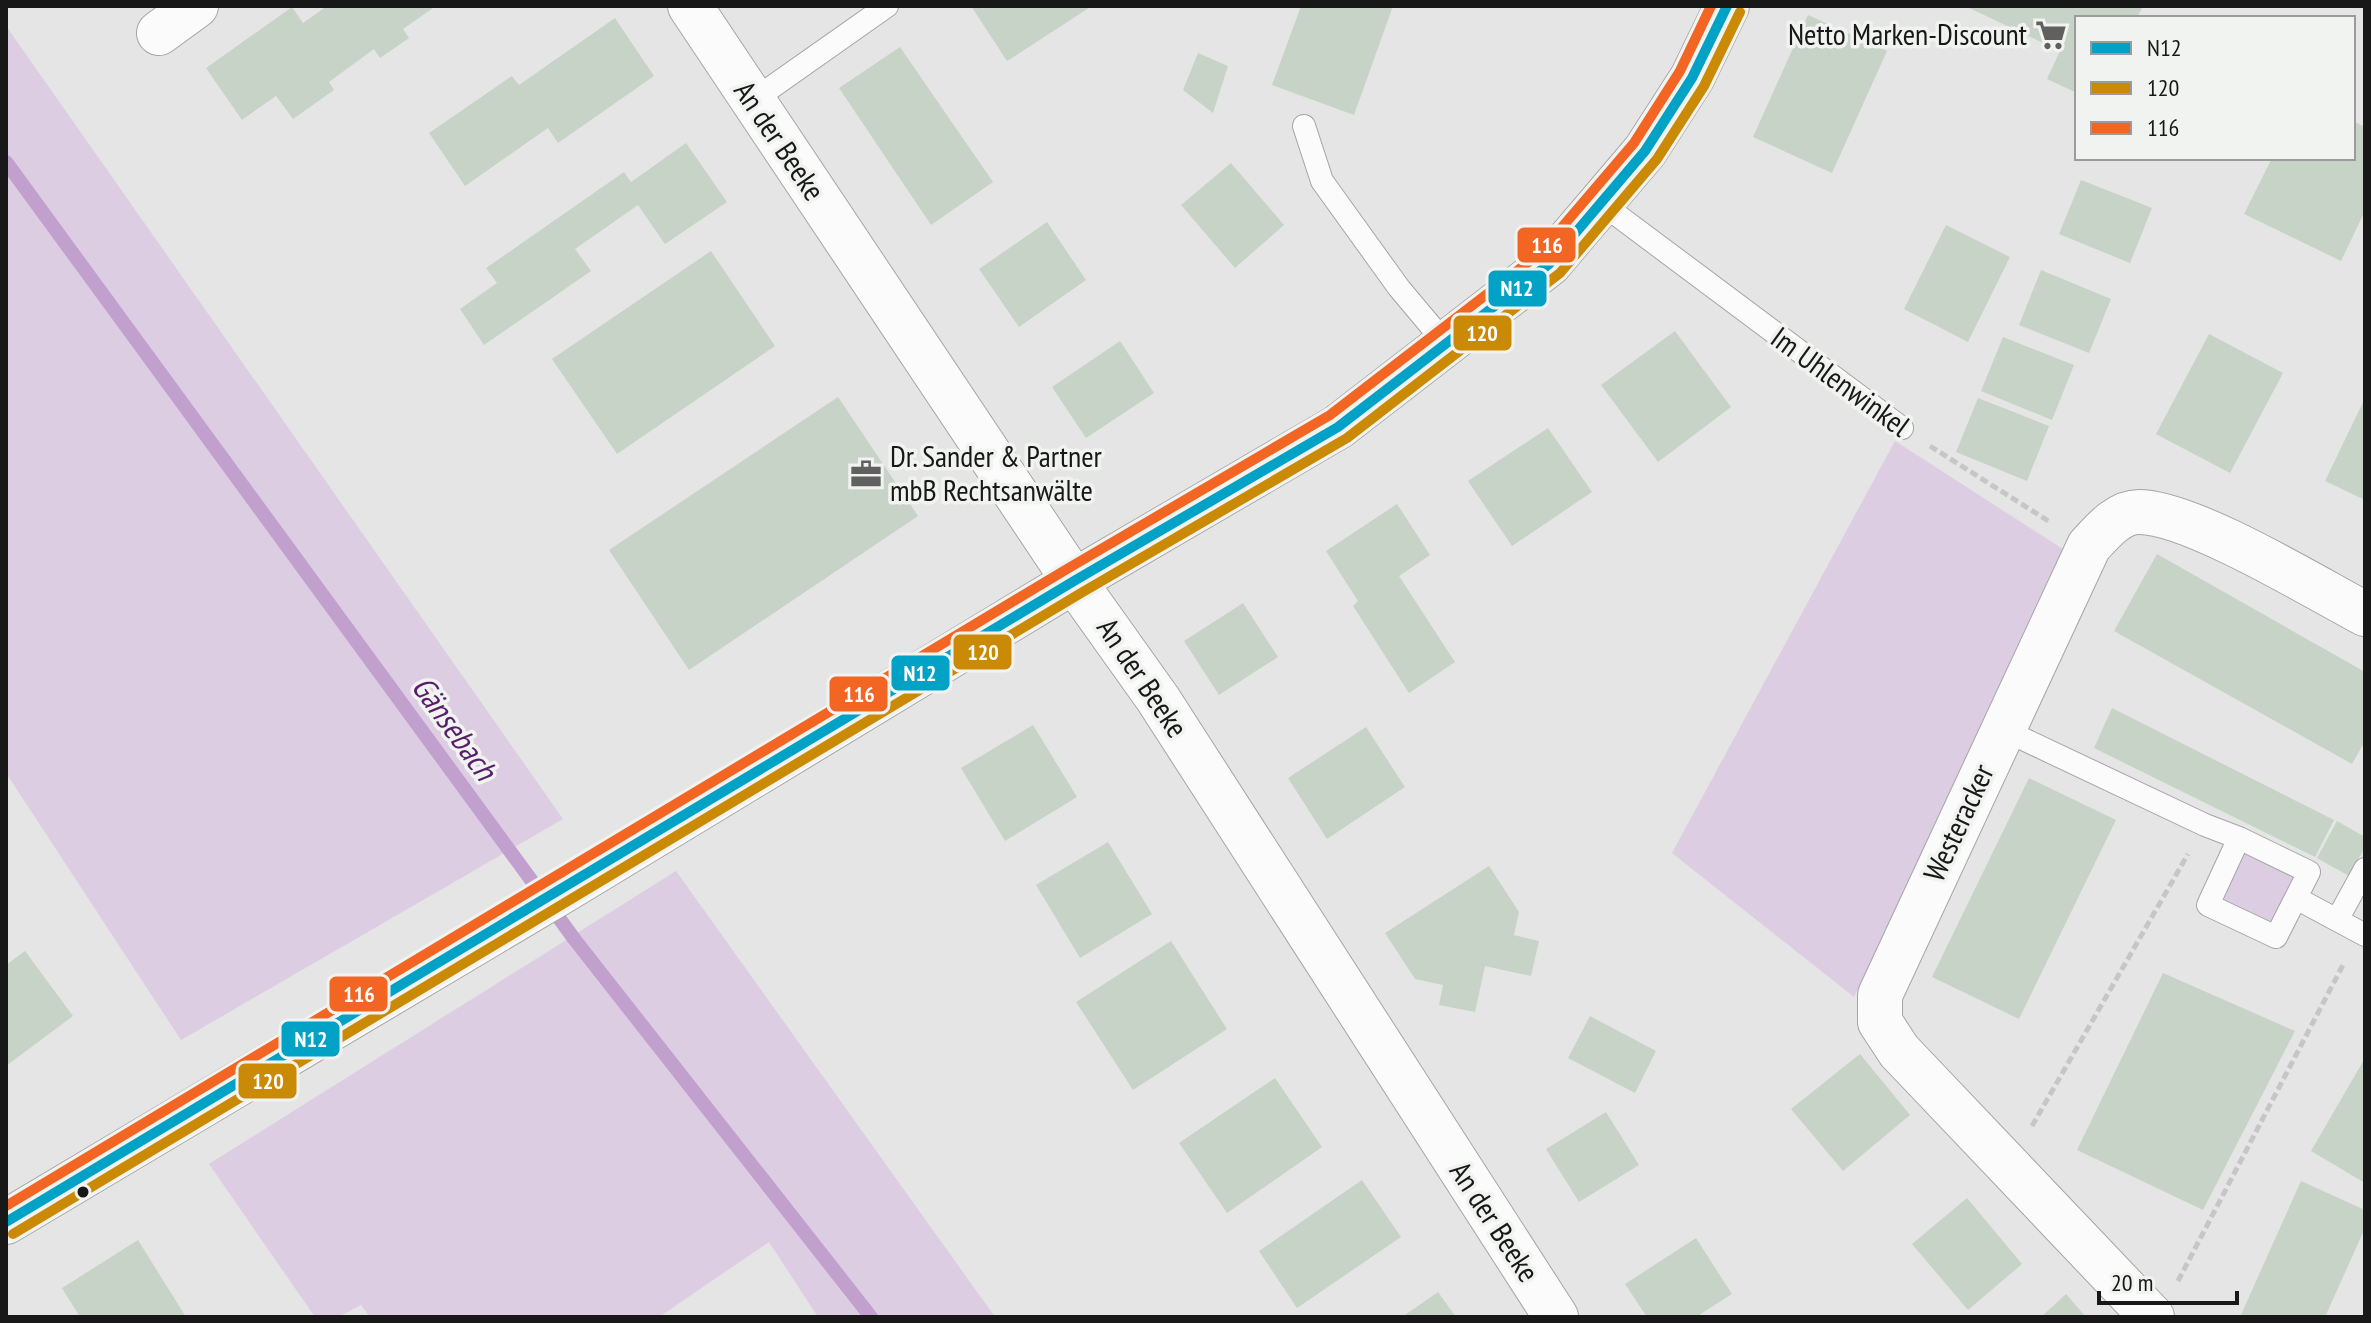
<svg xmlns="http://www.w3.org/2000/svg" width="2371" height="1323" viewBox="0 0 2371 1323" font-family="'PT Sans Narrow',sans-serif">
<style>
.green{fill:#dccde2}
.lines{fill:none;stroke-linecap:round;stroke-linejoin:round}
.stream{stroke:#c1a0cd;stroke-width:14}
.building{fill:#c8d3c7}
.service-casing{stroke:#a4a5a4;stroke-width:24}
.minor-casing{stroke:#a4a5a4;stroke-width:46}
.secondary-casing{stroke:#a4a5a4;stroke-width:46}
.path{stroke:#c5c6c5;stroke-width:5;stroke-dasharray:8 4;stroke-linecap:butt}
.service{stroke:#fbfbfb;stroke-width:22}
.minor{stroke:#fbfbfb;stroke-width:44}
.secondary{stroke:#fbfbfb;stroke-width:44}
.bus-1-casing{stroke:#f1f3f1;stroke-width:16}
.bus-2-casing{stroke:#f1f3f1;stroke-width:16}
.bus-3-casing{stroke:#f1f3f1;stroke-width:16}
.bus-1{stroke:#01a2c5;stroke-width:10}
.bus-2{stroke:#ca8a05;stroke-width:10}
.bus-3{stroke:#f26522;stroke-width:10}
.bus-dot{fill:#171817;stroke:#f1f3f1;stroke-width:3}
.labels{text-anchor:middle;stroke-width:7;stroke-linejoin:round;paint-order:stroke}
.poi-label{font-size:30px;fill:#171817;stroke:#f1f3f1;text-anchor:end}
.street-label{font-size:30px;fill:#171817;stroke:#f1f3f1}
.water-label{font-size:32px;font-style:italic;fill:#581e6b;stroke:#f1f3f1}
.line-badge{stroke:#f1f3f1;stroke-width:3}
.badge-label{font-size:22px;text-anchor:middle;font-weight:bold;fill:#fff}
</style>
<rect width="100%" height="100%" fill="#e4e5e4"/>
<!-- green -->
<path class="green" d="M6,26L563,819L181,1040L6,773Z
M1895,441L2066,551L1854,997L1672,853Z
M2239,838L2309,872L2276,937L2208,905Z
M676,871L995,1317H818L769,1242L659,1317H370L361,1305L338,1317H315L209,1164Z"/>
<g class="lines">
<!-- stream -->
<path class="stream" d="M6,162L575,940L871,1317"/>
</g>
<!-- building -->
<path class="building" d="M327,6H436L403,29L409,38L380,58L374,49L329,82L334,90L293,119L276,96L242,120L206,68L292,7L303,23Z
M971,6H1092L1007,61Z
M1301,6H1393L1354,115L1272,85Z
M1965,6H2143L2137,18H2077V93L2047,79L2060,51Z
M1808,15L1887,51L1832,173L1753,137Z
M615,18L654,76L558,143L548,128L465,186L429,133L512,76L519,85Z
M900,47L993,182L931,225L839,88Z
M1198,53L1228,66L1213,113L1183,90Z
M2353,121L2365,127V211L2341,261L2244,214L2272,158H2353Z
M686,143L727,202L665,244L638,205L575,249L591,271L484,345L460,309L497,283L486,268L624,172L631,182Z
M1231,163L1284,225L1235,268L1181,205Z
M2081,180L2152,208L2130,263L2059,234Z
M1047,222L1086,280L1019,327L979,269Z
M1946,225L2010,257L1968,342L1904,309Z
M711,251L775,346L617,454L552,359Z
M2041,270L2111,299L2089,353L2019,325Z
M1675,331L1731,407L1658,462L1601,385Z
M2209,334L2283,373L2230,473L2156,434Z
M2003,337L2074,365L2052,420L1981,391Z
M1120,341L1154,393L1086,438L1052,387Z
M838,397L918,516L689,670L609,550Z
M1978,398L2049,426L2027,481L1956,452Z
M2365,398V500L2325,481Z
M1548,428L1592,492L1512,546L1468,481Z
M1397,504L1430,555L1399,576L1455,662L1409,693L1353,606L1358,601L1326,551Z
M2157,554L2365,672V741L2352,764L2114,631Z
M1243,603L1278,657L1219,695L1184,641Z
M2112,708L2334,820L2315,857L2094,748Z
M1033,725L1077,797L1005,841L961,768Z
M1366,727L1405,787L1327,839L1288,778Z
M2029,778L2116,820L2019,1019L1932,977Z
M2337,821L2365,837V847L2349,876L2317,858Z
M1108,842L1152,914L1080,958L1036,885Z
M1489,866L1519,912L1514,935L1539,941L1531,976L1485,966L1475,1012L1439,1005L1443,985L1415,979L1385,933Z
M1171,941L1227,1029L1133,1090L1076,1002Z
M25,951L73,1016L6,1066V965Z
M2163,973L2295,1031L2203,1210L2077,1150Z
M1590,1016L1656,1051L1635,1093L1568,1058Z
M1860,1054L1910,1115L1843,1171L1791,1109Z
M2365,1058V1183L2311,1151Z
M1275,1078L1322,1147L1227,1213L1179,1143Z
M1606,1112L1639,1165L1579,1202L1546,1149Z
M1362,1180L1401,1237L1297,1308L1259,1251Z
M2301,1181L2365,1210V1228L2325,1317H2240Z
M1967,1198L2022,1264L1968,1310L1912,1244Z
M1696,1238L1732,1294L1696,1317H1647L1625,1284Z
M138,1240L186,1317H80L62,1288Z
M1438,1292L1456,1317H1402Z
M2066,1294L2086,1317H2041Z"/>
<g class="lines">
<defs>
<path id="service" d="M752,101L887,6
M1304,126L1322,181L1399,288L1446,344
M1601,203L1902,428
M2002,729L2205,825L2239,838L2309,872L2276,937L2208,905L2239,838
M2296,898L2365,935
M2337,920L2365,869"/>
<path id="minor" d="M690,6L1074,581L1158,699L1556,1317
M159,33L196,6
M2152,1317L1899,1051L1880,1022V995L2089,546C2102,532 2118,512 2139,512C2191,512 2314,587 2365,614"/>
<path id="secondary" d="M6,1222L566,889L1074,581L1338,427L1549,264L1645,151L1692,78L1727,6"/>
</defs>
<!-- service casing -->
<use href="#service" class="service-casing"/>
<!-- minor casing -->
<use href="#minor" class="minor-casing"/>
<!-- secondary casing -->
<use href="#secondary" class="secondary-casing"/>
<!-- path -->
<path class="path" d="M1930,446L2050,522
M2032,1126L2188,854
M2178,1281L2344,963"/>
<!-- service -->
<use href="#service" class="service"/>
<!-- minor -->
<use href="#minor" class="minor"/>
<!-- secondary -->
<use href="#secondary" class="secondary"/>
<defs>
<path id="bus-1" d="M6,1222L1074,581L1338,427L1549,264L1645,151L1692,78L1727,6"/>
<path id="bus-2" d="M13,1234L1081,593L1347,438L1560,273L1657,159L1704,86L1740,12"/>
<path id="bus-3" d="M6,1206L1067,569L1330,415L1539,254L1634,143L1680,71L1711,6"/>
</defs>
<!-- bus-1 casing -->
<use href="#bus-1" class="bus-1-casing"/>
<!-- bus-2 casing -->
<use href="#bus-2" class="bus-2-casing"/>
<!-- bus-3 casing -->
<use href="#bus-3" class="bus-3-casing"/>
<!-- bus-1 -->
<use href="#bus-1" class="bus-1"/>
<!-- bus-2 -->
<use href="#bus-2" class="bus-2"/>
<!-- bus-3 -->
<use href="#bus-3" class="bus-3"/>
</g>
<!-- icons -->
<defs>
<symbol id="supermarket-bare" viewBox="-9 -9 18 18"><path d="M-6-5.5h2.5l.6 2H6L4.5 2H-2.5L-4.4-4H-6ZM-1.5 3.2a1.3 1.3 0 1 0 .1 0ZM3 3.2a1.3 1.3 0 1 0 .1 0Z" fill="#5f605f" stroke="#f1f3f1" stroke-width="2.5" paint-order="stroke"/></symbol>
<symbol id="office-bare" viewBox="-9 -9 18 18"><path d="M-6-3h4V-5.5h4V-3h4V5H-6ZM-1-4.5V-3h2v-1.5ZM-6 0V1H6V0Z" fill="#5f605f" stroke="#f1f3f1" stroke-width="2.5" paint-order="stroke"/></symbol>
</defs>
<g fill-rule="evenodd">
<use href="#supermarket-bare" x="2029" y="13" width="44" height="44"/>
<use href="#office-bare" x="844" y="452" width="44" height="44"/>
</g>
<!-- markers -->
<circle class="bus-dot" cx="83" cy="1192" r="7"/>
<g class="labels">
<!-- poi labels -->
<g class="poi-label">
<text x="2027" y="45">Netto Marken-Discount</text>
<text x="890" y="467" text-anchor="start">Dr. Sander &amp; Partner<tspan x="890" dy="34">mbB Rechtsanwälte</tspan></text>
</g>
<!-- street labels -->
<g class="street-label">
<text transform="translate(779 141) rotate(56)" y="10">An der Beeke</text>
<text transform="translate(1840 382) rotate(36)" y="10">Im Uhlenwinkel</text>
<text transform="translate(1142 678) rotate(56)" y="10">An der Beeke</text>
<text transform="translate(1959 823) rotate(-65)" y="10">Westeracker</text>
<text transform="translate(1494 1222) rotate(57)" y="10">An der Beeke</text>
</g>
<!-- water labels -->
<g class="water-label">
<text transform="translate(454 728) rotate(54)" y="11">Gänsebach</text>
</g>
</g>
<g class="line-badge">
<rect x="1516" y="226" width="61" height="38" rx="8" fill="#f26522"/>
<rect x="1487" y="269" width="61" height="39" rx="8" fill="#01a2c5"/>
<rect x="1452" y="314" width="61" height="38" rx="8" fill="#ca8a05"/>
<rect x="952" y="633" width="61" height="38" rx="8" fill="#ca8a05"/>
<rect x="890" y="654" width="61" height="38" rx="8" fill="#01a2c5"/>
<rect x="828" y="675" width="61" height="38" rx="8" fill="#f26522"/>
<rect x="328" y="975" width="61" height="38" rx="8" fill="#f26522"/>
<rect x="280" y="1020" width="61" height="38" rx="8" fill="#01a2c5"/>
<rect x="237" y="1062" width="61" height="38" rx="8" fill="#ca8a05"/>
</g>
<g class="badge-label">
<text x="1547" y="253">116</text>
<text x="1517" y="296">N12</text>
<text x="1482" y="341">120</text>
<text x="983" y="660">120</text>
<text x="920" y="681">N12</text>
<text x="859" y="702">116</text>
<text x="359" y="1002">116</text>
<text x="311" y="1047">N12</text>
<text x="268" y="1089">120</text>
</g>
<!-- border -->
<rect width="2371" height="1323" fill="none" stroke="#171817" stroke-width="16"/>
<!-- legend -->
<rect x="2075" y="16" width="280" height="144" fill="#f1f3f1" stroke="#9a9b9a" stroke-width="2"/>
<rect x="2091" y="42" width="40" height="12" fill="#01a2c5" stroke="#9a9b9a" stroke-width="2"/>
<text x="2147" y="56" font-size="24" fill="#171817">N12</text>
<rect x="2091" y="82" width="40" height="12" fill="#ca8a05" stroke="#9a9b9a" stroke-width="2"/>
<text x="2147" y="96" font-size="24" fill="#171817">120</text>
<rect x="2091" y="122" width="40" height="12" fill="#f26522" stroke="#9a9b9a" stroke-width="2"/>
<text x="2147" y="136" font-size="24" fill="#171817">116</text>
<!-- scale -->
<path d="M2099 1291v12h138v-12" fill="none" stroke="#171817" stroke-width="4"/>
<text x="2111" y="1291" font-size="24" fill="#171817" stroke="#f1f3f1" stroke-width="6" paint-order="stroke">20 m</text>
</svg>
